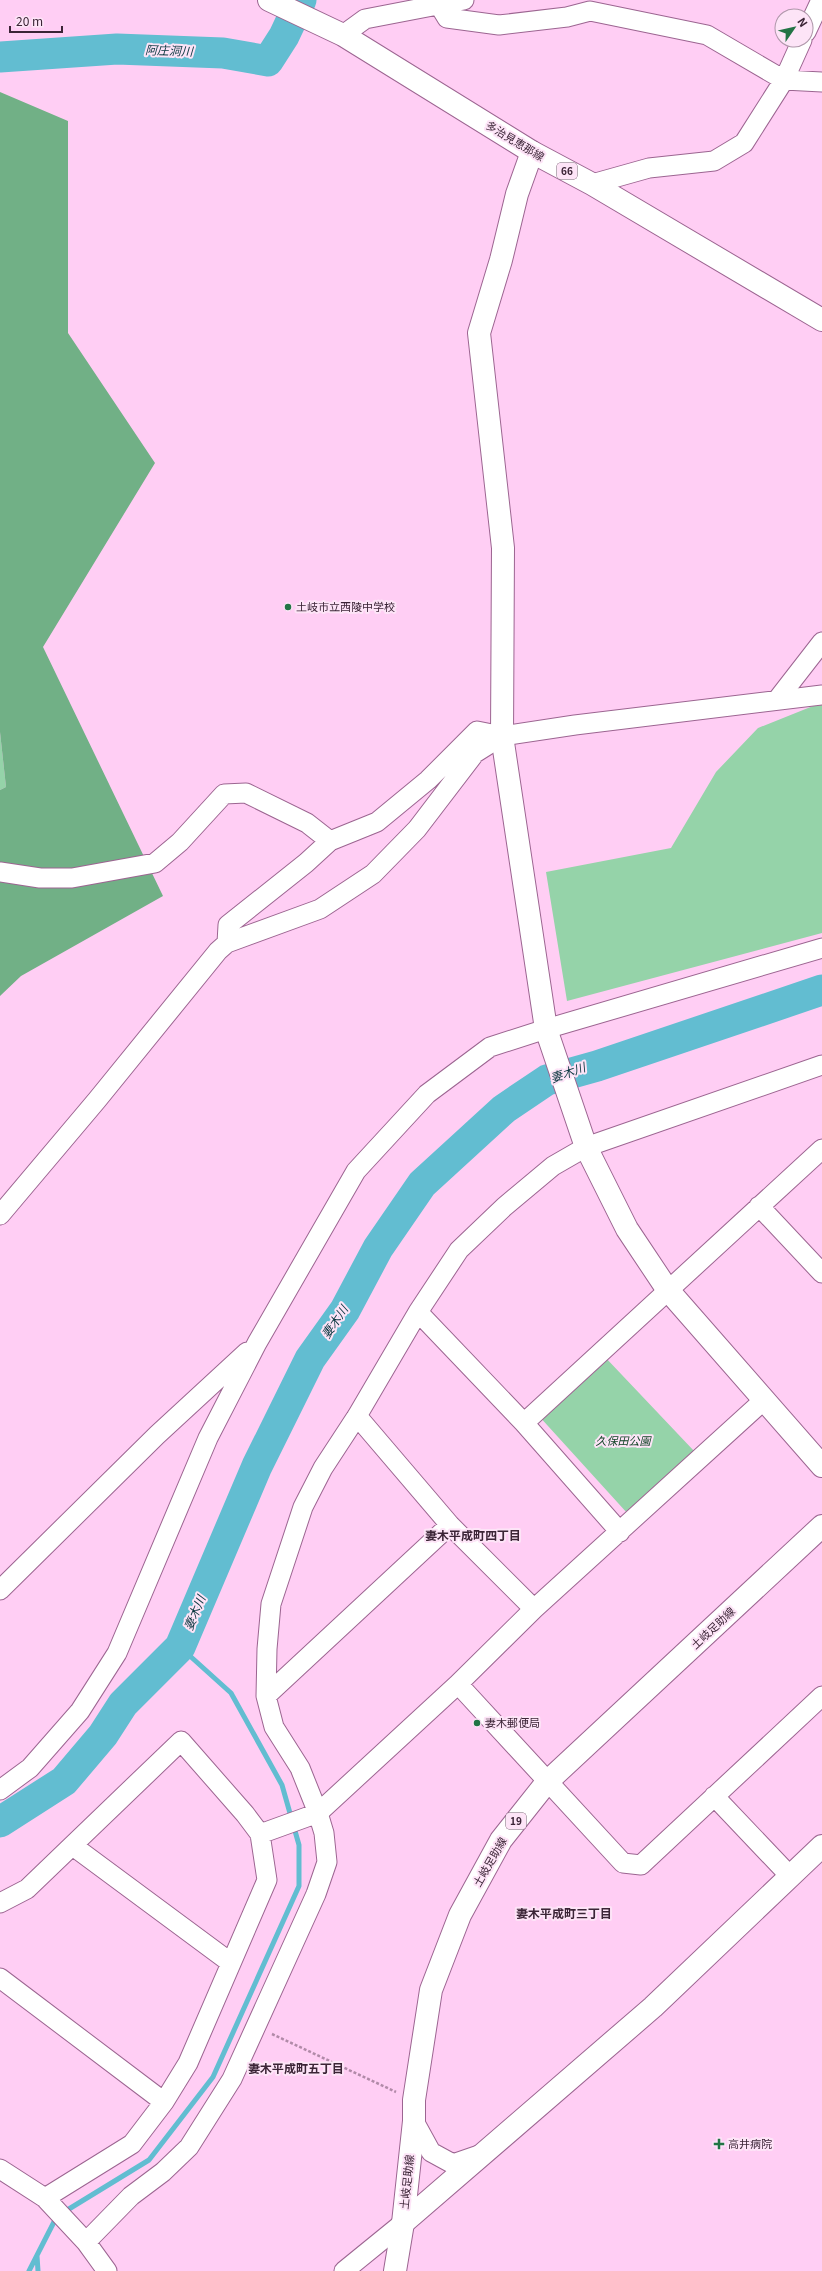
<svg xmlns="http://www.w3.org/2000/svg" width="822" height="2271" viewBox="0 0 822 2271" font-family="Georgia,'Noto Sans JP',serif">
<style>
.green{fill:#95d3a9}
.forest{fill:#71b086}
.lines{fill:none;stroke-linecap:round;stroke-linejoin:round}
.stream{stroke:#62bdd1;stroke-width:5}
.river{stroke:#62bdd1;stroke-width:31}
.minor-casing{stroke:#9c6591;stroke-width:21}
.tertiary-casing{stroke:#9c6591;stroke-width:24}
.primary-casing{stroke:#9c6591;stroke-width:24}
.path{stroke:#b18aa8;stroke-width:2.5;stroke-dasharray:3 2;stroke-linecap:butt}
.minor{stroke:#fff;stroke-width:19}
.tertiary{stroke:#fff;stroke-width:22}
.primary{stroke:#fff;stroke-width:22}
.poi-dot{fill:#227445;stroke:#fde4f7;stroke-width:1.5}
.labels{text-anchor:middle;stroke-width:4;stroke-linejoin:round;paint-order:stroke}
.shield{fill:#fde4f7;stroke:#755e70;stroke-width:1}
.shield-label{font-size:10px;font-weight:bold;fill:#3b2436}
.street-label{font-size:11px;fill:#3b2436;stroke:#fde4f7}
.poi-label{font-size:11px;fill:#3b2436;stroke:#fde4f7;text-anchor:start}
.park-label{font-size:11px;font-style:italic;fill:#114326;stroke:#fde4f7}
.water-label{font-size:12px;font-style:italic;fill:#0b3740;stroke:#fde4f7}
.neighbourhood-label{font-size:12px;font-weight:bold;fill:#3b2436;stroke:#fde4f7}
</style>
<rect width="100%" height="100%" fill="#ffcef4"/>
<!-- green -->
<path class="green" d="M822,705V933L567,1001L546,872L671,848L716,772L758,728L813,706Z
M0,732L6,787L0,790Z
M604,1356L695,1452L628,1514L538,1415Z"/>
<!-- forest -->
<path class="forest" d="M0,92L68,121V333L155,463L43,647L163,896L21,976L0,996V790L6,787L0,732Z"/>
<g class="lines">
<!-- stream -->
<path class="stream" d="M64,2212L149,2160L213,2077L299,1886V1845L282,1785L231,1693L180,1647
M37,2256L38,2271
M29,2271L57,2216"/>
<!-- river -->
<path class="river" d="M0,57L117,49L223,53L268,61L284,36L301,0
M0,1822L64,1781L103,1735L123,1704L180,1647L257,1466L310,1359L345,1310L378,1248L422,1184L504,1109L547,1080L597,1066L822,990"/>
<defs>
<path id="minor" d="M436,0L447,18L499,25L567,17L590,11L707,35L784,80L822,82
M806,32L821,0
M343,35L365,19L464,0
M592,184L649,168L714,161L744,143L784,80L802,40
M777,700L822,642
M0,872L40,878H72L155,863L180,842L224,794L246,793L307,823L330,841
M227,943L320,909L373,874L417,829L475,753L502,736
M759,1206L822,1273
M0,1215L97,1100L218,951L227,943L228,925L306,863L330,841L377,822L428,780L477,731L502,736L575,725L822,695
M418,1312L524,1423L620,1532
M357,1416L450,1525L534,1609
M524,1423L822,1149
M0,1590L157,1435L247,1352
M458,1684L623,1863L641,1865L822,1696
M266,1696L450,1525
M0,1790L30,1768L80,1711L117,1653L208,1438L257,1343L356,1171L427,1094L490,1047L546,1029L822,948
M714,1796L790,1876
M260,1834L318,1813L458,1684L534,1609L764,1400
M73,1846L231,1963
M0,1903L27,1889L181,1741L245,1814L260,1834L267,1880L188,2063L164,2102L132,2144L45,2198
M0,1978L164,2102
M414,2121L431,2152L453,2164L479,2155
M0,2169L45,2198L86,2242L107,2271
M86,2242L131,2196L163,2172L189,2147L232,2079L316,1894L327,1862L324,1833L318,1813L300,1768L274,1727L266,1696L267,1649L271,1604L303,1507L323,1468L357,1416L418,1312L459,1250L504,1207L553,1166L586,1147L822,1065
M344,2271L403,2223"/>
<path id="tertiary" d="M532,152L517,194L501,260L479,333L503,548L502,736L546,1029L586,1147L627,1229L667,1289L822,1466
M403,2223L653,2007L822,1846"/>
<path id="primary" d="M269,0L343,35L532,152L592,184L822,320
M395,2271L403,2223L414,2121V2100L431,1990L460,1915L501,1840L547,1782L822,1526"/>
</defs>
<!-- minor casing -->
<use href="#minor" class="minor-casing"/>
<!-- tertiary casing -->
<use href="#tertiary" class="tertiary-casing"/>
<!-- primary casing -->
<use href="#primary" class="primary-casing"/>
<!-- path -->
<path class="path" d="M272,2034L396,2092"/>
<!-- minor -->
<use href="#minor" class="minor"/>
<!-- tertiary -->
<use href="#tertiary" class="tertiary"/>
<!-- primary -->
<use href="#primary" class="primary"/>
</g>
<!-- markers -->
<g class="poi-dot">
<circle cx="288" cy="607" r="4"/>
<circle cx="477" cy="1723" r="4"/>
<path d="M717 2138h4v4h4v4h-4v4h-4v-4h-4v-4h4z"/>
</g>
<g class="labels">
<!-- shield labels -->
<g class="shield">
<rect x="557" y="163" width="20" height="16" rx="3"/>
<rect x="506" y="1813" width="20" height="16" rx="3"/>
</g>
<g class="shield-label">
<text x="567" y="175">66</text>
<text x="516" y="1825">19</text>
</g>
<!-- street labels -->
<g class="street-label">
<text transform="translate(515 141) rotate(31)" y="4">多治見恵那線</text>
<text transform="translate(713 1628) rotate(-43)" y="4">土岐足助線</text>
<text transform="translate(490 1862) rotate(-60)" y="4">土岐足助線</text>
<text transform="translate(407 2182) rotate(-84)" y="4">土岐足助線</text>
</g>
<!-- poi labels -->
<g class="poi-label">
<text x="296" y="611">土岐市立西陵中学校</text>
<text x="485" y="1727">妻木郵便局</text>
<text x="728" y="2148">高井病院</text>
</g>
<!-- park labels -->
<g class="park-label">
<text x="623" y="1445">久保田公園</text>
</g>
<!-- water labels -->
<g class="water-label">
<text transform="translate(169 51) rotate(2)" y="4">阿庄洞川</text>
<text transform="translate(568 1073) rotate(-19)" y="4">妻木川</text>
<text transform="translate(335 1322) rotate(-56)" y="4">妻木川</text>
<text transform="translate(195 1613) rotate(-67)" y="4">妻木川</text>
</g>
<!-- neighbourhood labels -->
<g class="neighbourhood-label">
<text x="473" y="1540">妻木平成町四丁目</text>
<text x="564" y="1918">妻木平成町三丁目</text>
<text x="296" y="2073">妻木平成町五丁目</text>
</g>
</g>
<!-- north arrow -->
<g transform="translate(794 28) rotate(56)"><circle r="19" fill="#fde4f7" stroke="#af97aa"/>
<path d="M0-3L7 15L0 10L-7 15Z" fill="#227445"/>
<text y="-6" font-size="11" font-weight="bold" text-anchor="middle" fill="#3b2436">N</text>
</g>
<!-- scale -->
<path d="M10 26v6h52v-6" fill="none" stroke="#3b2436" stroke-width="2"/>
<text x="16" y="26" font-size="12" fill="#3b2436" stroke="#fde4f7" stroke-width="3" paint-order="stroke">20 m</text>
</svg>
